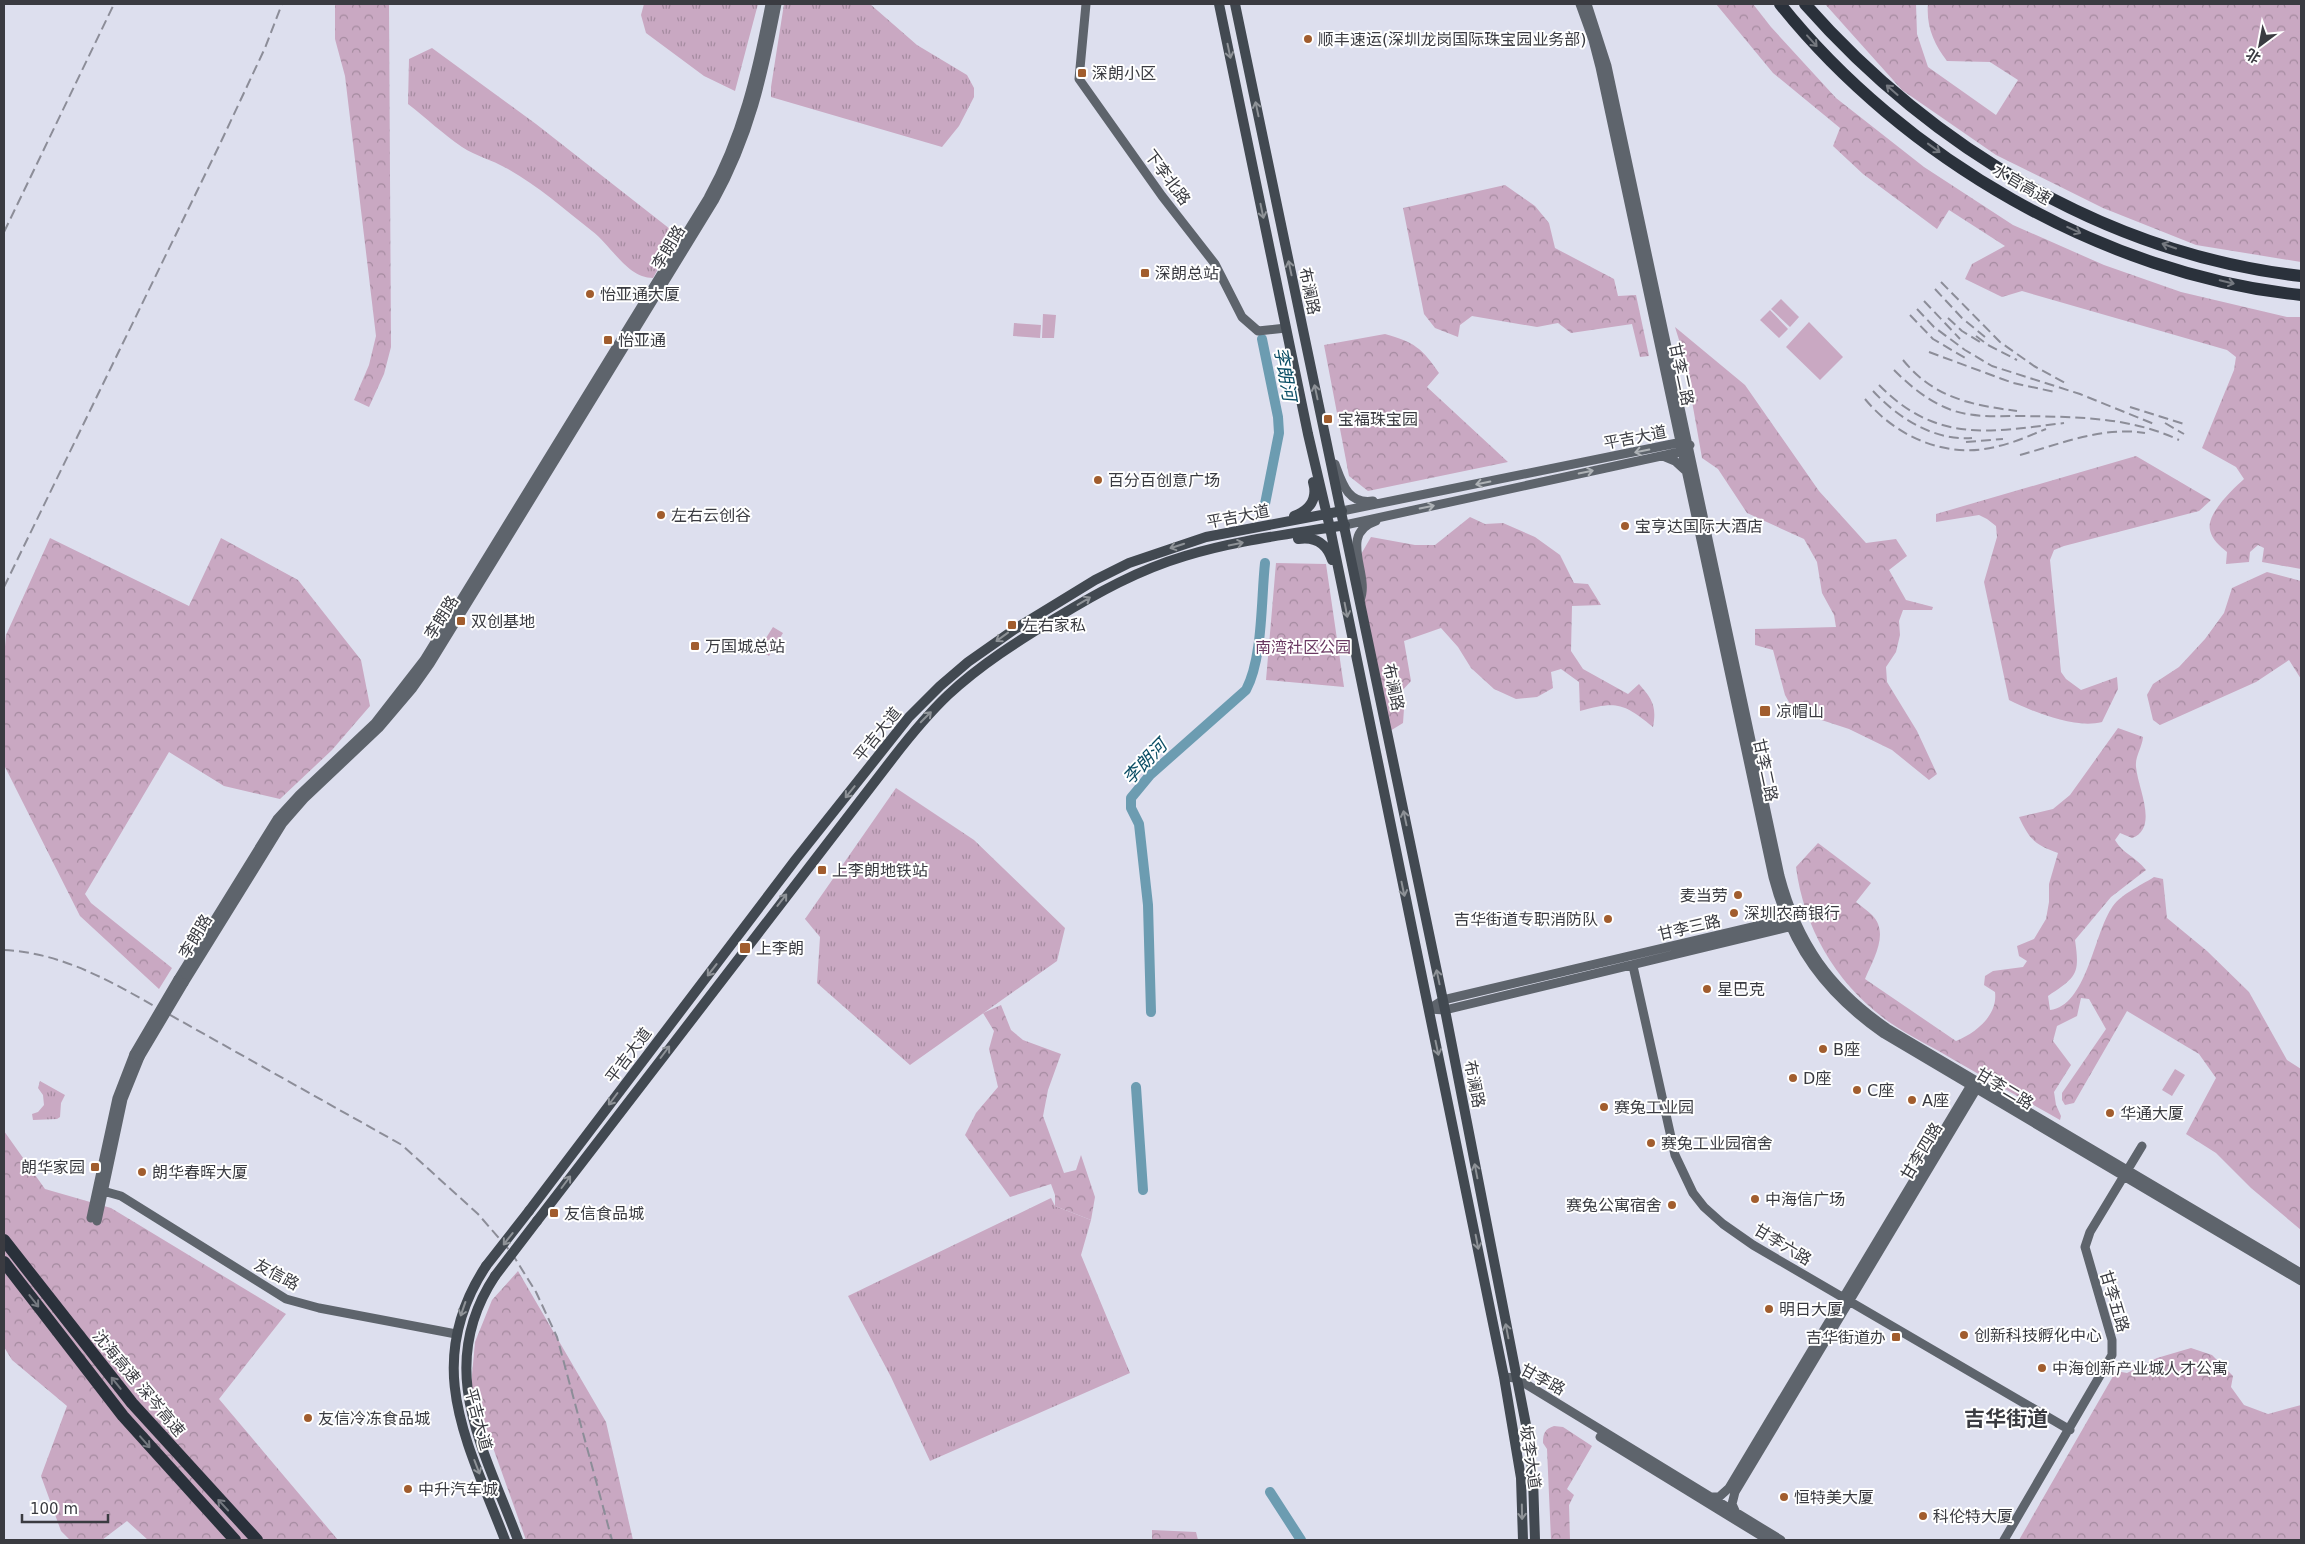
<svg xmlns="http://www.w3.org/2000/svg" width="2305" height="1544" viewBox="0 0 2305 1544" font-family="'DejaVu Sans','Noto Sans SC',sans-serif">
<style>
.grass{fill:url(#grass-tufts)}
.forest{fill:url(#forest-crowns)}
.pitch{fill:#c9a8c2}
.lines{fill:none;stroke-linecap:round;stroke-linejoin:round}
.river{stroke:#6c9cb1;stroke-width:10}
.secondary{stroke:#5e646c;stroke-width:9}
.primary{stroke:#424951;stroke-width:10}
.highway{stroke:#2a313b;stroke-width:12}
.rail{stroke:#8c8d98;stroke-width:2;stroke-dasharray:10 5;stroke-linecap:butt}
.secondary-bridge{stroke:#5e646c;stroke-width:9}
.primary-bridge{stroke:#424951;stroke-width:10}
.oneway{stroke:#757980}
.oneway2{stroke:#8e9297}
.oneway3{stroke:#aeb2b6}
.poi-dot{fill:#a15d2e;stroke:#fff;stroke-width:2}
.labels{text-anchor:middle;stroke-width:4;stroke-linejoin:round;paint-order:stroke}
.poi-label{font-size:16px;fill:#3a3b41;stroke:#fff;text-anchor:start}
.street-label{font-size:16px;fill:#3a3b41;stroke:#fff}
.park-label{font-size:16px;fill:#693861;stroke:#fff}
.water-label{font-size:18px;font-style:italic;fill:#0b4e65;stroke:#fff}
.district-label{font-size:21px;font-weight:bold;fill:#3a3b41;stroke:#fff}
</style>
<defs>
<pattern id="grass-tufts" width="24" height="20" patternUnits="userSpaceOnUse" patternTransform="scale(1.25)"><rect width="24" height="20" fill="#c9a8c2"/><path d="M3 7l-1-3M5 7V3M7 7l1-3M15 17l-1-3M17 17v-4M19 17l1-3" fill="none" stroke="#a48a9f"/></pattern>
<pattern id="forest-crowns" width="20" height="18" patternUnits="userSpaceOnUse" patternTransform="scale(1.25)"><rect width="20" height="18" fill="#c9a8c2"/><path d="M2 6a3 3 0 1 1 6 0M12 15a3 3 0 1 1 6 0" fill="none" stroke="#a48a9f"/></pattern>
</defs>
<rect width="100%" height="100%" fill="#dddfee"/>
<!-- grass -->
<path class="grass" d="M644,4H758L735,91L704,76L646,33L641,15Z
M784,4H870L917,45L967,75L974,88V97L959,126L942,147L771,97V87Z
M432,48L536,124L670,229L674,240L653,278C627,278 611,245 592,231C565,210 537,185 506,168C492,160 476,156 462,147C443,134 426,118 408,104L409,59Z
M896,788L974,840L1065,928L1057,961L910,1065L817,983L820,937L805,919Z
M40,1081L65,1095L61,1103L60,1117L57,1119L33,1120L32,1114L38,1112L44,1105L43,1095L38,1088Z
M1051,1198L1055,1206L1091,1220L1081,1255L1130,1373L930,1461L891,1377L848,1296Z"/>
<!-- forest -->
<path class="forest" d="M335,4H389L391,347L384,374L369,407L354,400L369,365L376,336L345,76L335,39Z
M1716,4H1753L1771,27L1836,98L1924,167L2013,225L2104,265L2181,292L2287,317H2301V569L2262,562L2264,548L2258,545L2250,552L2249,562L2226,564L2227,552C2220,546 2212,540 2210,530C2206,514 2233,489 2244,479L2236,467L2202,448L2234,370L2236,357L2227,350L2022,291L2002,297L1965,279L1972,264L2005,246L1949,210L1937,229L1863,174L1833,146L1840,128L1773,73Z
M1825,4H1916L1917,34L1928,67L1996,115L2018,80L1990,62L1947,61C1934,44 1926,26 1928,4H2301V262L2196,245L2103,208L1996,155L1902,90Z
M1505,185L1535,206L1549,223L1555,248L1614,279L1618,296L1636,295L1649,356L1640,357L1632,324L1571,333L1558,323L1537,327L1472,316L1460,325L1458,337L1435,328L1424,314L1403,208Z
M1675,327L1745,385L1819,491L1866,543L1896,539L1907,556L1889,570L1906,600L1933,607L1932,610H1903L1899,621L1900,635L1896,652L1886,667L1887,682L1917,731L1937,774L1929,780L1892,750L1849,729L1794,711L1785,695L1773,650L1755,645V629L1836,627L1834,615L1822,593L1817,562L1804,539L1747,513L1718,469L1702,458L1684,356Z
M1385,334C1414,342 1422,348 1439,373L1427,387L1508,462L1368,491L1349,476L1324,345Z
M2136,456L2211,500L2199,511L2064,546L2054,550L2050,560L2061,672L2066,679L2081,690L2117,677L2118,689L2102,722C2075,729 2033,712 2009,700L1984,582L1997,537L1996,526L1987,519L1979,515L1936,522V514Z
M1470,517L1485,524L1503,523L1535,537L1560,555L1574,583L1588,584L1601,605L1572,606L1571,651L1583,669L1628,694L1639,684C1652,699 1657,706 1653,727C1623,703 1617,701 1580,711L1579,682L1561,669L1551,672L1553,688L1537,697L1516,699L1494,689L1471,668L1458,647L1441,628L1404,641L1411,681L1400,693L1404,709L1403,723L1390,731L1357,570L1360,556L1371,537L1415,545H1435Z
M50,538L189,606L221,538L298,580L361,660L370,706L332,750L280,799L224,786L169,752L85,894L91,903L172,968L159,989L80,916L4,765V658L6,635Z
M1276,563L1326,564L1344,687L1266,680Z
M2267,572L2301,581V679L2289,660L2256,682L2160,725L2153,720L2147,695L2153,684L2179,667L2205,639L2224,613L2232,588Z
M2118,728L2143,737C2142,748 2135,756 2136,767C2138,789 2159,828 2132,838L2120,833L2115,840C2123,854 2135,856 2146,870L2111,897L2075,940C2080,974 2077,977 2048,996L2050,1010C2086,1006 2094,935 2111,909C2119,895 2140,886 2154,877L2163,879L2167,918L2207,951L2249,992L2287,1060L2301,1069V1230L2251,1188L2216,1153L2186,1134L2216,1078L2199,1054L2127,1011L2074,1103L2065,1105L2062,1100V1093L2106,1029L2089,999L2081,998L2077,1016L2057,1026L2053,1041L2071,1065L2054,1092L2056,1105L2061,1116L2060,1120C2024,1100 1989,1080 1954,1060C1933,1047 1909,1036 1889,1022C1837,985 1804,929 1796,867L1818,843L1871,883L1856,902C1861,906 1867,910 1872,915C1890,933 1873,959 1865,979L1956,1041C1976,1033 1998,1015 1995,992L1984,985L1985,976L1993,971L2023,967L2027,961L2019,956L2017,946L2034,939L2046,919L2049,902V884L2058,853C2034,844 2030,840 2019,817L2053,809L2070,795Z
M1001,1005L1011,1030L1023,1040L1061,1054L1048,1090L1043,1116L1064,1173L1076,1170L1081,1155L1095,1197L1091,1220L1055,1206V1195L1051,1184L1010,1197L965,1135L976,1113L998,1087L989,1049L994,1031L983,1013Z
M4,1131L45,1189L111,1208L286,1314L219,1399L338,1540H148L127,1521L102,1540H70L61,1531L41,1476L67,1406L12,1360L4,1347Z
M518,1271L606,1422L633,1540H526L471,1386L475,1342L492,1300Z
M2191,1348L2212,1355L2233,1376L2231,1387L2244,1405L2268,1414L2301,1405V1540H2019L2116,1371L2127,1373L2157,1358Z
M1554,1426L1563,1427L1592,1446L1567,1489L1574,1495L1569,1505L1570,1540H1551L1547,1449L1543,1443C1543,1433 1545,1429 1554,1426Z
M1152,1530L1196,1532L1198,1540H1152Z"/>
<!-- pitch -->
<path class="pitch" d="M1781,299L1799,317L1790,327L1771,309Z
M1770,310L1788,329L1779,338L1760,320Z
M1043,314L1056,315L1054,338H1042Z
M1809,322L1843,357L1820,380L1786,347Z
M1014,323L1041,325L1040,338L1013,336Z
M773,627L783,633L769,656L759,649Z
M2175,1069L2185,1075L2172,1096L2162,1090Z"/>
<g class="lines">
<!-- river -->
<path class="river" d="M1262,339L1278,417L1279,433L1265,504
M1151,1012L1148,905L1139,824L1131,808V798L1150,775L1246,690C1263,658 1261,600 1265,563
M1136,1087L1143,1190
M1270,1492L1301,1540"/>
<!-- secondary -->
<path class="secondary" d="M1086,4L1079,79L1162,196L1215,264L1242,317L1258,331L1286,328
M1580,4L1593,40L1600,67L1773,877C1791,946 1825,993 1884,1034L2301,1281
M1587,4L1607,66L1780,876C1798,944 1830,988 1887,1028L2301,1273
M1663,456L1675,461L1687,472
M1335,464C1342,483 1348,505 1373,501
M1342,511L1682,442L1690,445L1684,451L1345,525
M1360,600C1371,575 1337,534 1376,521
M1786,919L1794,921L1789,927L1445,1010L1429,1009L1443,1000Z
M1633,966L1675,1155L1693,1193L1704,1207L1723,1224L1753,1245L2070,1430
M178,979L277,819L299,795L375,723L424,660L708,198C742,137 757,72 770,4
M184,983L283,823L304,799L379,728L413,688L430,664L714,201C750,136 763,76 777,4
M103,1191L121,1196L286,1299L319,1308L456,1334
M91,1218L117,1098L134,1054
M97,1221L123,1099L140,1057
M1504,1377L1516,1378L1781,1540
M1600,1437L1768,1540
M1711,1497H1719L1729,1488L1971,1085L1977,1081V1088L1735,1492L1732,1504L1736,1513
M2004,1540L2112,1355V1340L2085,1247L2090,1232L2142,1146"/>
<!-- primary -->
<path class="primary" d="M1219,4L1308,434L1330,528L1504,1377L1521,1478L1523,1540
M1235,4L1445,1010L1528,1435L1533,1478L1535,1540
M1294,516C1310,510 1318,499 1313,482
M1298,539C1316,536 1327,544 1332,560
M529,1211L796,859L909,717L940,686L968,662L1015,629L1095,580L1129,563L1206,537L1342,511
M537,1221L893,758C910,736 927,715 948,695C980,665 1018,641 1056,618C1097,593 1138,570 1185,556C1237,540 1292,534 1345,525
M486,1266C421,1365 468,1443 505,1540
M495,1276C434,1368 484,1449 518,1540"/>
<!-- highway -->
<path class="highway" d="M1780,4C1903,158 2104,275 2301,295
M1805,4C1932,148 2108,254 2301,276
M4,1240L132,1403L257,1540
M4,1262L123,1416L235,1540"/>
<!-- rail -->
<path class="rail" d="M4,232L114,4
M1941,282L2000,342L2034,366L2067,384
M1935,289L1962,318L1985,337
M1924,301L1960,339
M1917,309L1934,327L1965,350L1992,366L2080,394L2154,424
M1910,315L1933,339L1967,359
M1948,318L1962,331L1980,342
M1976,336L1988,345L2017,360
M1929,352L2013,383L2055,392
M1903,360C1934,398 1971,405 2017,411
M1894,370C1910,386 1928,401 1949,409C1972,418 1994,416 2018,416C2073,417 2128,416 2179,440
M1879,385C1937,444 1990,432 2064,423
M1873,391C1898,418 1934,441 1972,438
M1865,399C1897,438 1949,460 1999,446C2016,442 2031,435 2046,429
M2130,407L2187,425
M2165,423L2184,434
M1966,442L2003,439
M2020,455C2060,444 2103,426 2145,433
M4,587L219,146L265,48L282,4
M4,950C50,952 91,971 131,993L402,1145L478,1214L511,1252L536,1292L557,1337L612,1540"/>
<!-- secondary-bridge -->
<path class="secondary-bridge" d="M134,1054L178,979
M140,1057L184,983"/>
<!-- primary-bridge -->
<path class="primary-bridge" d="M486,1266L529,1211
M495,1276L537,1221"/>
</g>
<!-- one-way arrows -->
<defs><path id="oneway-shaft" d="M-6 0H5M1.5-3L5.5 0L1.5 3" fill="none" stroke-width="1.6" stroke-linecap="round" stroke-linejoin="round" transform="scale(1.25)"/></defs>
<g class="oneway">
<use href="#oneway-shaft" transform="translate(1812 41) rotate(48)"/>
<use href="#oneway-shaft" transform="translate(1892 90) rotate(-139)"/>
<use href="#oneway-shaft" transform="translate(1934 148) rotate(36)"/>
<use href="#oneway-shaft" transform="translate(2074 230) rotate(25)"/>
<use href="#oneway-shaft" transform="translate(2169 246) rotate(-161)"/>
<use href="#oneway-shaft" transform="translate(2227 282) rotate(13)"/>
<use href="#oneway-shaft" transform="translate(34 1301) rotate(52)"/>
<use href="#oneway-shaft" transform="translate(116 1383) rotate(-129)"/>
<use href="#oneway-shaft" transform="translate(145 1442) rotate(49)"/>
<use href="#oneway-shaft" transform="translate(223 1505) rotate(-133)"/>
</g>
<g class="oneway2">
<use href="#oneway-shaft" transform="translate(1229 51) rotate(78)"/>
<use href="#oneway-shaft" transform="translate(1257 109) rotate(-102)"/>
<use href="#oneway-shaft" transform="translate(1262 211) rotate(78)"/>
<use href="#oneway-shaft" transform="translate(1290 268) rotate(-102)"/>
<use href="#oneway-shaft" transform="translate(1316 392) rotate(-102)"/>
<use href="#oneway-shaft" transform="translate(1236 544) rotate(-11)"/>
<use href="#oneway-shaft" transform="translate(1177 546) rotate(162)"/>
<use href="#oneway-shaft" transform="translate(1084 601) rotate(-31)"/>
<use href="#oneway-shaft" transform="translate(1346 610) rotate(79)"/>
<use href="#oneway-shaft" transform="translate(1002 637) rotate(144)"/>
<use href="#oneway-shaft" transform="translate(926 717) rotate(-45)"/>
<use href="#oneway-shaft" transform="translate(850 792) rotate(129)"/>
<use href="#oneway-shaft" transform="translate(1405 818) rotate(-102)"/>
<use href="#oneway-shaft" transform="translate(1403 889) rotate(78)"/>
<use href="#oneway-shaft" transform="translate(782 900) rotate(-52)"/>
<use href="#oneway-shaft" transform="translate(712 970) rotate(128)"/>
<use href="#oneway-shaft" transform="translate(1438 977) rotate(-102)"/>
<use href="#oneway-shaft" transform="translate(1437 1048) rotate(78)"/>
<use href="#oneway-shaft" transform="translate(665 1052) rotate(-53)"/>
<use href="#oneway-shaft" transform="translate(613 1099) rotate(127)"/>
<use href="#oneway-shaft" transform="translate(1476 1171) rotate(-101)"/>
<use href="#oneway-shaft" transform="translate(566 1182) rotate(-53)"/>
<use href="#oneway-shaft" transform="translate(508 1239) rotate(128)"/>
<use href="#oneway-shaft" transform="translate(1477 1242) rotate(79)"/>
<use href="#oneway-shaft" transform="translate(463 1309) rotate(109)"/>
<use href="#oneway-shaft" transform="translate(1507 1331) rotate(-101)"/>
<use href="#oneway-shaft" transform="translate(477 1467) rotate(69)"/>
<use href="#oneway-shaft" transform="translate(1522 1512) rotate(89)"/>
</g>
<g class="oneway3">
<use href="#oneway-shaft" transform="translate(1642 451) rotate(169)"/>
<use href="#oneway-shaft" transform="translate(1586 472) rotate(-12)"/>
<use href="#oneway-shaft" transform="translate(1483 483) rotate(169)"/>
<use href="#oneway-shaft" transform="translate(1427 507) rotate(-12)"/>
</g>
<!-- markers -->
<g class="poi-dot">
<circle cx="1308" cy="39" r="5"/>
<rect x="1077" y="68" width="10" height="10" rx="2.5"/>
<rect x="1140" y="268" width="10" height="10" rx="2.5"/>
<circle cx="590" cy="294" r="5"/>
<rect x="603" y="335" width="10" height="10" rx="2.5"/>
<rect x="1323" y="414" width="10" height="10" rx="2.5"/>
<circle cx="1098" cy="480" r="5"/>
<circle cx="661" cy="515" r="5"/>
<circle cx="1625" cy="526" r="5"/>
<rect x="456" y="616" width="10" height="10" rx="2.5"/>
<rect x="1007" y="620" width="10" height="10" rx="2.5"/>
<rect x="690" y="641" width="10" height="10" rx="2.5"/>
<rect x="1759" y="705" width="12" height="12" rx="2.5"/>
<rect x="817" y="865" width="10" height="10" rx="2.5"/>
<circle cx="1738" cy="895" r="5"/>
<circle cx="1734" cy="913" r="5"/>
<circle cx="1608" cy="919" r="5"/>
<rect x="739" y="942" width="12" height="12" rx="2.5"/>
<circle cx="1707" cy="989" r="5"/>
<circle cx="1823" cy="1049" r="5"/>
<circle cx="1793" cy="1078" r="5"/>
<circle cx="1857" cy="1090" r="5"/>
<circle cx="1912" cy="1100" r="5"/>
<circle cx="1604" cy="1107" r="5"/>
<circle cx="2110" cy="1113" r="5"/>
<circle cx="1651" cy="1143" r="5"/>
<rect x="90" y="1162" width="10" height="10" rx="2.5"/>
<circle cx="142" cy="1172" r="5"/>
<circle cx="1755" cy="1199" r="5"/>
<circle cx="1672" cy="1205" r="5"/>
<rect x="549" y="1208" width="10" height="10" rx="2.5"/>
<circle cx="1769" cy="1309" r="5"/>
<circle cx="1964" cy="1335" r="5"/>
<rect x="1891" y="1332" width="10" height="10" rx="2.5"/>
<circle cx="2042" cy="1368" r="5"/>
<circle cx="308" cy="1418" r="5"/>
<circle cx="408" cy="1489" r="5"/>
<circle cx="1784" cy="1497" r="5"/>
<circle cx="1923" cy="1516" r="5"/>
</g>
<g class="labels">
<!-- poi labels -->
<g class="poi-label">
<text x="1318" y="45">顺丰速运(深圳龙岗国际珠宝园业务部)</text>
<text x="1092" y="79">深朗小区</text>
<text x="1155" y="279">深朗总站</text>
<text x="600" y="300">怡亚通大厦</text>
<text x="618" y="346">怡亚通</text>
<text x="1338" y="425">宝福珠宝园</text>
<text x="1108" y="486">百分百创意广场</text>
<text x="671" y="521">左右云创谷</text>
<text x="1635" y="532">宝亨达国际大酒店</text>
<text x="471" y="627">双创基地</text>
<text x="1022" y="631">左右家私</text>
<text x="705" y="652">万国城总站</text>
<text x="1776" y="717">凉帽山</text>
<text x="832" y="876">上李朗地铁站</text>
<text x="1728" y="901" text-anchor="end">麦当劳</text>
<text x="1744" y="919">深圳农商银行</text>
<text x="1598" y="925" text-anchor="end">吉华街道专职消防队</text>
<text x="756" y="954">上李朗</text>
<text x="1717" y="995">星巴克</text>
<text x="1833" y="1055">B座</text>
<text x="1803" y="1084">D座</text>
<text x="1867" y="1096">C座</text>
<text x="1922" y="1106">A座</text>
<text x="1614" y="1113">赛兔工业园</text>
<text x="2120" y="1119">华通大厦</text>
<text x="1661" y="1149">赛兔工业园宿舍</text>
<text x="85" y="1173" text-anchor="end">朗华家园</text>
<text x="152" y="1178">朗华春晖大厦</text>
<text x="1765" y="1205">中海信广场</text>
<text x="1662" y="1211" text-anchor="end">赛兔公寓宿舍</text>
<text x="564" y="1219">友信食品城</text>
<text x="1779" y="1315">明日大厦</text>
<text x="1974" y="1341">创新科技孵化中心</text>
<text x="1886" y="1343" text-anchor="end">吉华街道办</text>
<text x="2052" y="1374">中海创新产业城人才公寓</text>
<text x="318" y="1424">友信冷冻食品城</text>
<text x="418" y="1495">中升汽车城</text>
<text x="1794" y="1503">恒特美大厦</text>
<text x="1933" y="1522">科伦特大厦</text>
</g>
<!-- street labels -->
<g class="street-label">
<text transform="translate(1168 177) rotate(53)" y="6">下李北路</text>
<text transform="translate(2022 184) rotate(30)" y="6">水官高速</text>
<text transform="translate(668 247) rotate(-59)" y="6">李朗路</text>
<text transform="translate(1310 291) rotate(78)" y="6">布澜路</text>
<text transform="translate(1682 374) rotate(78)" y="6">甘李二路</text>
<text transform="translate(1635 437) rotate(-11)" y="6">平吉大道</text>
<text transform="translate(1238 516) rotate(-11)" y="6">平吉大道</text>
<text transform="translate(441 617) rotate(-58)" y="6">李朗路</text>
<text transform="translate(1394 687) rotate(78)" y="6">布澜路</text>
<text transform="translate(877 734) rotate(-51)" y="6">平吉大道</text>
<text transform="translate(1766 770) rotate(78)" y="6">甘李二路</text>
<text transform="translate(1689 927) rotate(-13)" y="6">甘李三路</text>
<text transform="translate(195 936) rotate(-59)" y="6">李朗路</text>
<text transform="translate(628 1055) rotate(-53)" y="6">平吉大道</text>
<text transform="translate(1475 1084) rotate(79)" y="6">布澜路</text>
<text transform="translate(2005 1088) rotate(31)" y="6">甘李二路</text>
<text transform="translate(1921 1151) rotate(-59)" y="6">甘李四路</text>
<text transform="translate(1783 1244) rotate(31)" y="6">甘李六路</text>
<text transform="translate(277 1274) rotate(28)" y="6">友信路</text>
<text transform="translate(2115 1301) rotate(73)" y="6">甘李五路</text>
<text transform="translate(1543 1379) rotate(28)" y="6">甘李路</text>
<text transform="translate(139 1383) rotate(50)" y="6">沈海高速 深岑高速</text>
<text transform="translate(479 1419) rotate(75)" y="6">平吉大道</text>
<text transform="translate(1531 1457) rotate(82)" y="6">坂李大道</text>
</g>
<!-- park labels -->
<g class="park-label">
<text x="1303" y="653">南湾社区公园</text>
</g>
<!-- water labels -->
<g class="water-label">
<text transform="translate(1285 374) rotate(80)" y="6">李朗河</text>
<text transform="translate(1145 762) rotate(-46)" y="6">李朗河</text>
</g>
<!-- district labels -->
<g class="district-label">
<text x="2006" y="1426">吉华街道</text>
</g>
</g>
<!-- border -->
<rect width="2305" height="1544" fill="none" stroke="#3a3b41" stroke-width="10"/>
<!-- north arrow -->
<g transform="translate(2260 45) rotate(212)" stroke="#ffffff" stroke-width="4" paint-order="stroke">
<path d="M0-4L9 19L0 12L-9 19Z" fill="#3a3b41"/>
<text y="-8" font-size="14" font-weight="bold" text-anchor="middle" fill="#3a3b41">北</text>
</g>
<!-- scale -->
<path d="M22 1514v8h86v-8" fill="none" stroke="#3a3b41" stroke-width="2.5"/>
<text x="30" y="1514" font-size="15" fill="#3a3b41" stroke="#ffffff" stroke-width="4" paint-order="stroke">100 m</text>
</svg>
